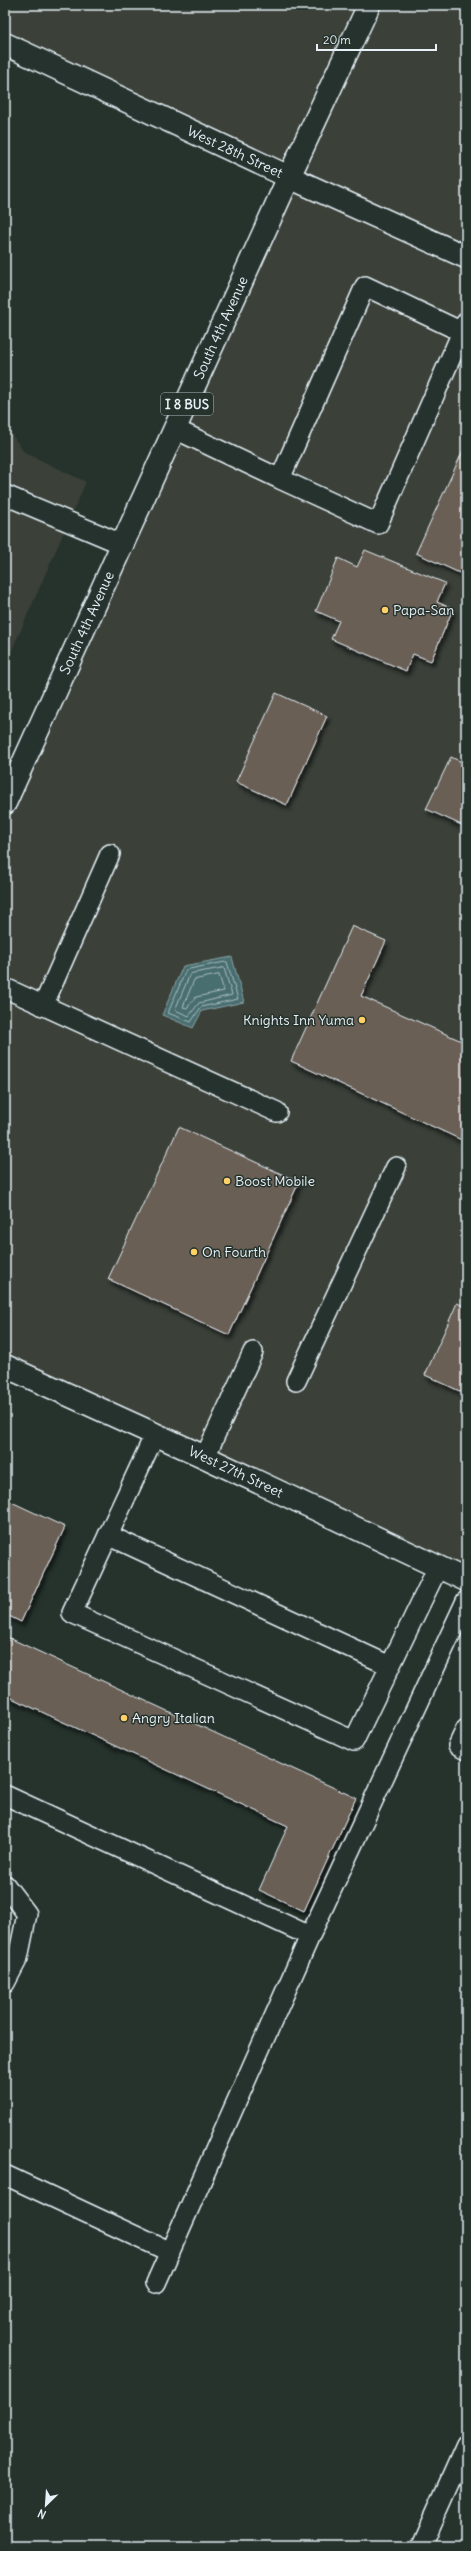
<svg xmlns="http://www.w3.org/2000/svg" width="471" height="2551" viewBox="0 0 471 2551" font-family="Delius,sans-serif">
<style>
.built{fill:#3a4039}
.water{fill:#4a6e6f;stroke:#89a2a6}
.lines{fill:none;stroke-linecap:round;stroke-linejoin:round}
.shore{stroke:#a9bdc1;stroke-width:1}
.building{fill:#6a5f54;stroke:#e8f1f8;filter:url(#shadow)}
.service-casing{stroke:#e8f1f8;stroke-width:22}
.minor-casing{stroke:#e8f1f8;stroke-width:25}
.tertiary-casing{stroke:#e8f1f8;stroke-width:25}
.primary-casing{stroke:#e8f1f8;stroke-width:25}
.service{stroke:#26332d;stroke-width:19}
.minor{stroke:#26332d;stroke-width:22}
.tertiary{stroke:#26332d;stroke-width:22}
.primary{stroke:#26332d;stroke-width:22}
.poi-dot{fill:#ffd166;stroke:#26332d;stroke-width:1.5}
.labels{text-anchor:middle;stroke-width:3;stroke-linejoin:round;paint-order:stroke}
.shield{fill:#26332d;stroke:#aeb8bb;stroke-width:1}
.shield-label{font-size:13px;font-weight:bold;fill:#e8f1f8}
.street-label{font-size:14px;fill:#e8f1f8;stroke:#26332d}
.poi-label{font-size:14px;fill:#e8f1f8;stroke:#26332d;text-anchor:start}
</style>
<defs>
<filter id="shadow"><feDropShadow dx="2.5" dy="4.5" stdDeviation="2" flood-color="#0009"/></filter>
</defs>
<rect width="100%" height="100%" fill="#26332d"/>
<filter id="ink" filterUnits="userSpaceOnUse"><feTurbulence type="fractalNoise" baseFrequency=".025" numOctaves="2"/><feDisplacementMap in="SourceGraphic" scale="8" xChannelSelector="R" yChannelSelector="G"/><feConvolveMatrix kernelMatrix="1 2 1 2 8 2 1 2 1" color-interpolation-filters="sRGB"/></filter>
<g filter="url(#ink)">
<!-- built -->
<path class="built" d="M5,5H466V1582L5,1368V810L289,177L5,43Z
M5,425L24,452L86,482L5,666Z"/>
<!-- water -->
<path class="water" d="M232,957L244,1002L202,1011L193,1028L162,1015L183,966Z"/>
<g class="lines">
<!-- shore -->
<path class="shore" d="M227,962L238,999L201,1007L191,1022L168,1013L186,970Z
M224,968L232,995L199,1003L189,1016L175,1010L190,974Z
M219,975L224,991L196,997L187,1008L183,1007L194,980Z"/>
</g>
<!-- building -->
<path class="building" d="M466,444V576L416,553Z
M365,550L445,583L437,602L453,609L431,661L413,654L406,671L331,639L339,621L316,611L338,558L357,567Z
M276,693L327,716L287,805L236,782Z
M451,757L466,764V827L426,809Z
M352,926L386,941L361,996L466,1043V1142L291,1061Z
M179,1127L299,1182L229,1335L108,1279Z
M457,1303L466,1307V1394L425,1375Z
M5,1499L65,1527L21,1622L5,1614Z
M5,1636L356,1798L304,1911L259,1890L288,1826L5,1695Z"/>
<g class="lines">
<defs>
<path id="service" d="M462,332L365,286L280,479L378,524L462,332L466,322
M175,429L280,479
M5,495L124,545
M5,988L277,1112
M43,1006L110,854
M296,1381L396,1167
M155,1434L72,1613L354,1741L438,1567
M205,1457L253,1352
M108,1535L390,1666
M466,1729L458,1746L466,1750
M5,1795L310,1936
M5,1885L27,1914L18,1958L5,1983
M5,2175L170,2252
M156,2283L310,1936L466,1601
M421,2546L466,2445"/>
<g id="minor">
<path id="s1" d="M5,44L289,177"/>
<path id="s2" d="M5,1366L205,1457L466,1580"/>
</g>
<path id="tertiary" d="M289,177L466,257"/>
<g id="primary">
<path id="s3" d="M5,803L289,177L369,5"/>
</g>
</defs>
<!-- service casing -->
<use href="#service" class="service-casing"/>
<!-- minor casing -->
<use href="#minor" class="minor-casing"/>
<!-- tertiary casing -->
<use href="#tertiary" class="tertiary-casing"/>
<!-- primary casing -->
<use href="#primary" class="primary-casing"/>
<!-- service -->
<use href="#service" class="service"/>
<!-- minor -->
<use href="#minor" class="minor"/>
<!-- tertiary -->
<use href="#tertiary" class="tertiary"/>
<!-- primary -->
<use href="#primary" class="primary"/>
</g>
</g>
<!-- markers -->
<g class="poi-dot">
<circle cx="385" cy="610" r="4"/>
<circle cx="362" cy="1020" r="4"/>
<circle cx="227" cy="1181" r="4"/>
<circle cx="194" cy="1252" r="4"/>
<circle cx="124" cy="1718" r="4"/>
</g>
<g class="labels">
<!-- shield labels -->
<rect class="shield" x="161" y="393" width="52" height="22" rx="3"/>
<g class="shield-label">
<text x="187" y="409">I 8 BUS</text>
</g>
<!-- street labels -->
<g class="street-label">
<text dy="5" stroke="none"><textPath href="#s1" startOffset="254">West 28th Street</textPath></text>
<text dy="5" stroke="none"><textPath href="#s3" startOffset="522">South 4th Avenue</textPath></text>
<text dy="5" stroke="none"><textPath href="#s3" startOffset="198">South 4th Avenue</textPath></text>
<text dy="5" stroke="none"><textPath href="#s2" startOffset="254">West 27th Street</textPath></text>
</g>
<!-- poi labels -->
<g class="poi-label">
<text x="393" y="615">Papa-San</text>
<text x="354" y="1025" text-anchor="end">Knights Inn Yuma</text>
<text x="235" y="1186">Boost Mobile</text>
<text x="202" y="1257">On Fourth</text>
<text x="132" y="1723">Angry Italian</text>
</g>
</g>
<!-- margin -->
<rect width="471" height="2551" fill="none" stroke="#26332d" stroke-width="20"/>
<rect x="10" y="10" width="451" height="2531" fill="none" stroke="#e8f1f8" stroke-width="1.5" filter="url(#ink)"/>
<!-- north arrow -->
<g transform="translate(46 2505) rotate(205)" stroke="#26332d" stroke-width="3" paint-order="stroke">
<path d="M0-3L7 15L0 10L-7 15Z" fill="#e8f1f8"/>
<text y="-6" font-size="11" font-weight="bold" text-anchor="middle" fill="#e8f1f8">N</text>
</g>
<!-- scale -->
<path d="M317 44v6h119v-6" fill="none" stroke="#e8f1f8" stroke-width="2"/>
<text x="323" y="44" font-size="12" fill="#e8f1f8" stroke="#26332d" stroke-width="3" paint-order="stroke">20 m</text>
</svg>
